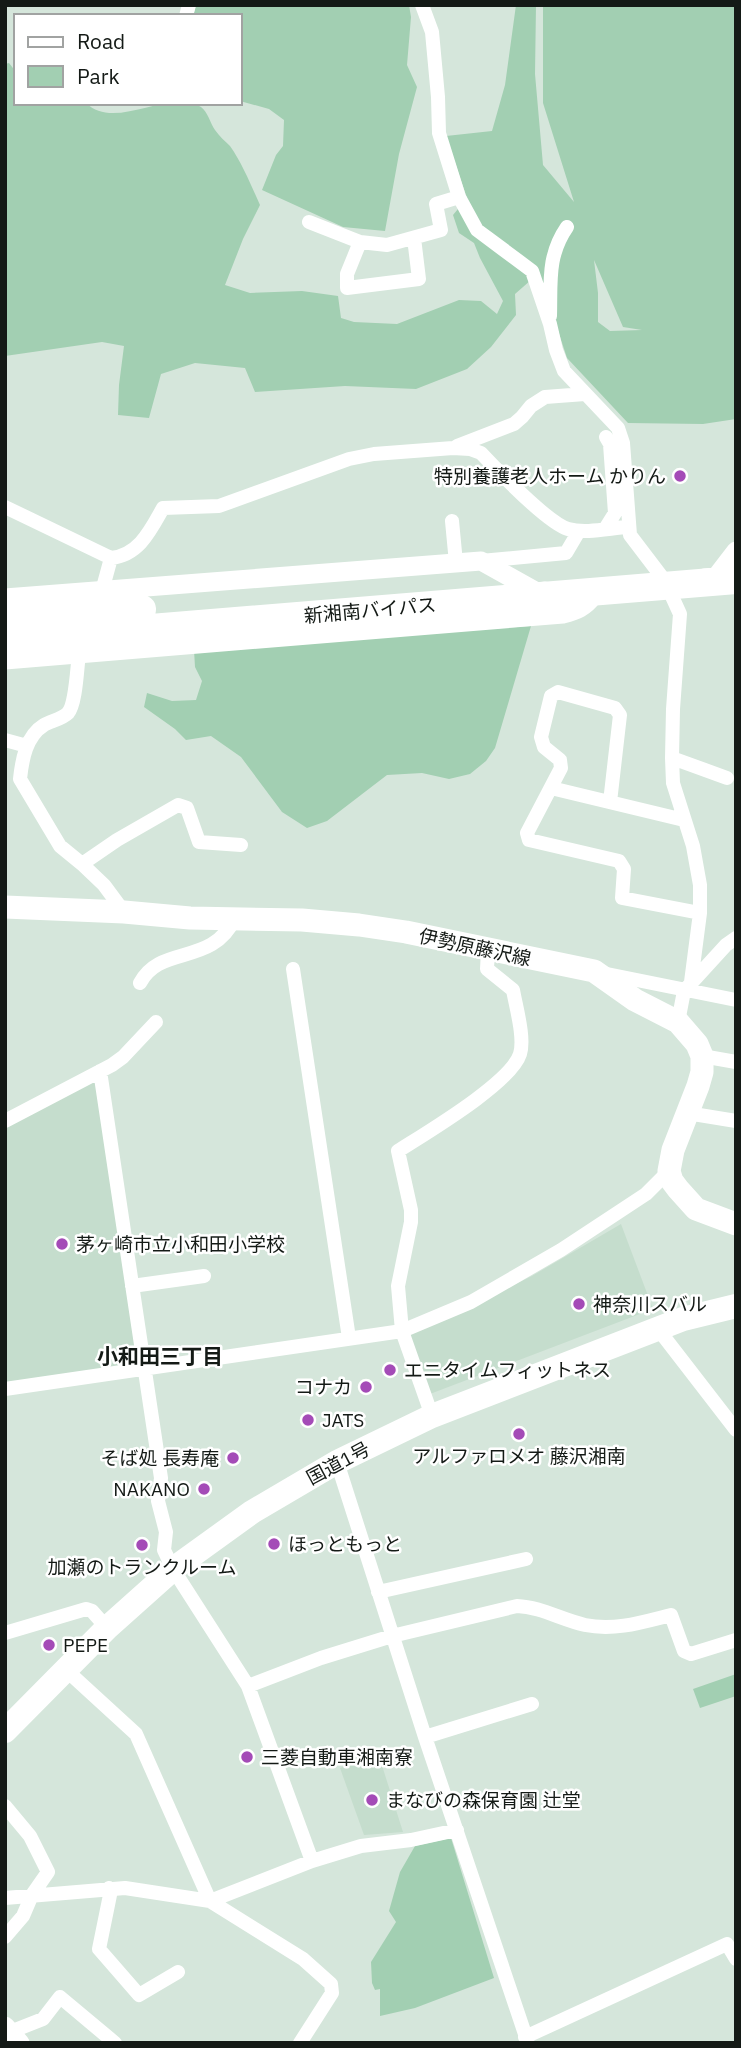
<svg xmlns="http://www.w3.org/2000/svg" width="741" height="2048" viewBox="0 0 741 2048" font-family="'IBM Plex Sans','Noto Sans JP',sans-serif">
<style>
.built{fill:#c5ddcd}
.green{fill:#a2cfb2;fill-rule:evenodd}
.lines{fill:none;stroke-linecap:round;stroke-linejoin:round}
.minor{stroke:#fff;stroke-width:14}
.tertiary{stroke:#fff;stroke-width:19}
.primary{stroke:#fff;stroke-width:23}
.trunk{stroke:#fff;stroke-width:24}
.motorway{stroke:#fff;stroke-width:28}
.poi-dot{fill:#a44bb7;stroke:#fff;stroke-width:2.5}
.labels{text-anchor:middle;stroke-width:5;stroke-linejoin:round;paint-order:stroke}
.poi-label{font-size:19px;fill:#141a16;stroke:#fff;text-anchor:start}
.street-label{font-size:19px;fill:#141a16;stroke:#fff}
.neighbourhood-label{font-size:21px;font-weight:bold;fill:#141a16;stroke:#fff}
</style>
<rect width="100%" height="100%" fill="#d5e6db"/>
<!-- built -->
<path class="built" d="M95,1080L137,1360L131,1364L5,1384V1127Z
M621,1224L653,1309L430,1394L409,1333L443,1320L532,1276Z
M379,1756L403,1832L364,1835L340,1768Z"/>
<!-- green -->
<path class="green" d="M196,5H409L411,17L407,65L417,87L399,154L385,231L343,227L262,190L276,155L283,146L284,120L269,109L240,101V16H193Z
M516,5H536L535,74L543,165L574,202L543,103V5H736V419L703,424L628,423L567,358L539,273L515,294L516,315L491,347L467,369L416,389L345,386L255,392L245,368L195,363L161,374L149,418L118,415L119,385L124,346L102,342L5,356V64L9,63L16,72V103H86C115,132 170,87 201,107C208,112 210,123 215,130C219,136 225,141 230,146C242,163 251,185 260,205L243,239L225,285L250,293L302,291L338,296L341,318L354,322L397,324L459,300L481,301L497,314L503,301L480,258L474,243L459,233L453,215L467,198L446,136L492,131L505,85ZM594,260L623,327L642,330L610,331L598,322V293Z
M531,626L495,748L486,761L470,774L449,779L422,773L387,775L327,821L307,828L282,812L241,757L211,736L186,740L175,729L144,707L147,693L172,701L196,700L202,681L195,667L194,650Z
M736,1674V1696L700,1708L693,1689Z
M451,1838L494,1978L415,2008L380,2016V1989L375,1990L372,1983L371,1962L396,1922L389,1911L400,1872L415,1846Z"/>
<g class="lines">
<!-- minor -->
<path class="minor" d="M422,5L432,32L438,97L439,133L459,197L477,230L532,271L550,324L556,350L564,371L618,428L623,443L630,535L665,581L680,614L673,709L672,758L673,783L693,846L700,885V913L691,982
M186,16L189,5
M309,222L360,242L387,245L441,230L436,204L459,197
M360,242L347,274V288L419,279L414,238
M550,316C551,282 547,256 567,227
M457,446L514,424L522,417L531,406L545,397L585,394
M5,507L111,558C139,555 150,531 163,508L219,506L349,459L374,454L453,448L470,449L481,453C497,470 548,523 568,529C586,534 610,528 628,527
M452,521L456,563
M605,529L615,513L610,444L606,437
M481,561L566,553L579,531
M102,591L111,558
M79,654C77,667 76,704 68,713C62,719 51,721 44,725C26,736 22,760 20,779L60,846L82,864L104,885L124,912
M5,740L27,746
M672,758L727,778
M551,788L684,820
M610,802L620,715L615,708L558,692L551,696L541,737L544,747L560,760L561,768L527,833L529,840L619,861L624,869L622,898L700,913
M82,864L117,840L178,805L187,808L199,842L241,845
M293,969L349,1338
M607,974L736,1000
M140,983C160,944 212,967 235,918
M678,1022L684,991L726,945L736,938
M702,1056L736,1062
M100,1071L161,1478L158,1501L166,1532L164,1550L173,1569L248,1686L312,1861
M687,1113L736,1121
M5,1121L112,1065L123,1057L156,1022
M132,1286L204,1276
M658,1329L736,1430
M5,1389L402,1331L471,1302L561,1250L646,1194L669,1171
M432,1416L402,1331L398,1286L411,1222V1210L398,1151C426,1133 511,1083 520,1054C525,1038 516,1007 513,990L487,969L488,950
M337,1462L425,1737L528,2043
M378,1592L526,1559
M5,1633L86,1609L92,1611L107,1628
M65,1669L136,1734L210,1901
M248,1686L321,1658L392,1636L517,1606C541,1607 562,1620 585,1625C615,1631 643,1622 671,1615L684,1651L691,1654L736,1640
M425,1737L532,1704
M5,1806L30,1836L48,1872L32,1895L23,1916L5,1937
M109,1888L110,1895L99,1949L139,1995L178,1972
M5,1898L125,1888L210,1901L303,1959L331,1984L332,1993L300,2043
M210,1901L312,1861L361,1846L411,1840L457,1830
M10,2032L43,2019L60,1997L115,2043
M525,2037L727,1944L736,1959"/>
<!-- tertiary -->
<path class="tertiary" d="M704,578L716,577L736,551
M5,598L481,561L537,592L545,591
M5,660L563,614C576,611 585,607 593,596L602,595
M5,2026L20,2043"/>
<!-- primary -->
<path class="primary" d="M5,907L124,912L190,918L302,920L359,925L406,932L594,971L635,1000L678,1022L697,1044L702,1056V1072L698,1086L673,1150L669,1171L672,1181L678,1189L696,1209L736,1224"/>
<!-- trunk -->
<path class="trunk" d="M5,1731L107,1628L173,1569L252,1512L337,1462L432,1416L683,1319L736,1306"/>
<!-- motorway -->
<path class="motorway" d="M5,619L142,609
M5,640L736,580"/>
</g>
<!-- markers -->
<g class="poi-dot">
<circle cx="680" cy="476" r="7"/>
<circle cx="62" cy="1244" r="7"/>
<circle cx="579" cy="1304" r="7"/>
<circle cx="390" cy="1370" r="7"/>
<circle cx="366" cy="1387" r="7"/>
<circle cx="308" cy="1420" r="7"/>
<circle cx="519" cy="1434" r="7"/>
<circle cx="233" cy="1458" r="7"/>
<circle cx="204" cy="1489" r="7"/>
<circle cx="274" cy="1544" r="7"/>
<circle cx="142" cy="1545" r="7"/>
<circle cx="49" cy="1645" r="7"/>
<circle cx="247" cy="1757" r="7"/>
<circle cx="372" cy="1800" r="7"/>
</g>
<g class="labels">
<!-- poi labels -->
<g class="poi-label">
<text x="666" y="483" text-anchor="end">特別養護老人ホーム かりん</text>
<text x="76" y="1251">茅ヶ崎市立小和田小学校</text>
<text x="593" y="1311">神奈川スバル</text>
<text x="404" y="1377">エニタイムフィットネス</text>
<text x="352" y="1394" text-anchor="end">コナカ</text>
<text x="322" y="1427">JATS</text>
<text x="519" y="1463" text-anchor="middle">アルファロメオ 藤沢湘南</text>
<text x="219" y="1465" text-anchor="end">そば処 長寿庵</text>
<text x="190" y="1496" text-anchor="end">NAKANO</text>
<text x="288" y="1551">ほっともっと</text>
<text x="142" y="1574" text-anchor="middle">加瀬のトランクルーム</text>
<text x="63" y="1652">PEPE</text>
<text x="261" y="1764">三菱自動車湘南寮</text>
<text x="386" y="1807">まなびの森保育園 辻堂</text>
</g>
<!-- street labels -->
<g class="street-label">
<text transform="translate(370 610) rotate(-5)" y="7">新湘南バイパス</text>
<text transform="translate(475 947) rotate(12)" y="7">伊勢原藤沢線</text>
<text transform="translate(338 1463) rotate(-28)" y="7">国道1号</text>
</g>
<!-- neighbourhood labels -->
<g class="neighbourhood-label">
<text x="160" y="1364">小和田三丁目</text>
</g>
</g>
<!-- border -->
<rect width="741" height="2048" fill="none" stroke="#141a16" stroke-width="14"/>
<!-- legend -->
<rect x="14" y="14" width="228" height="91" fill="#ffffff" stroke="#a1a3a2" stroke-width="2"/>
<rect x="28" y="37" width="35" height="10" fill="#ffffff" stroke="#a1a3a2" stroke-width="2"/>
<text x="77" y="49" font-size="21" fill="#141a16">Road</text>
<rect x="28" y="66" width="35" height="21" fill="#a2cfb2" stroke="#a1a3a2" stroke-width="2"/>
<text x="77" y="84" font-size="21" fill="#141a16">Park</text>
</svg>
